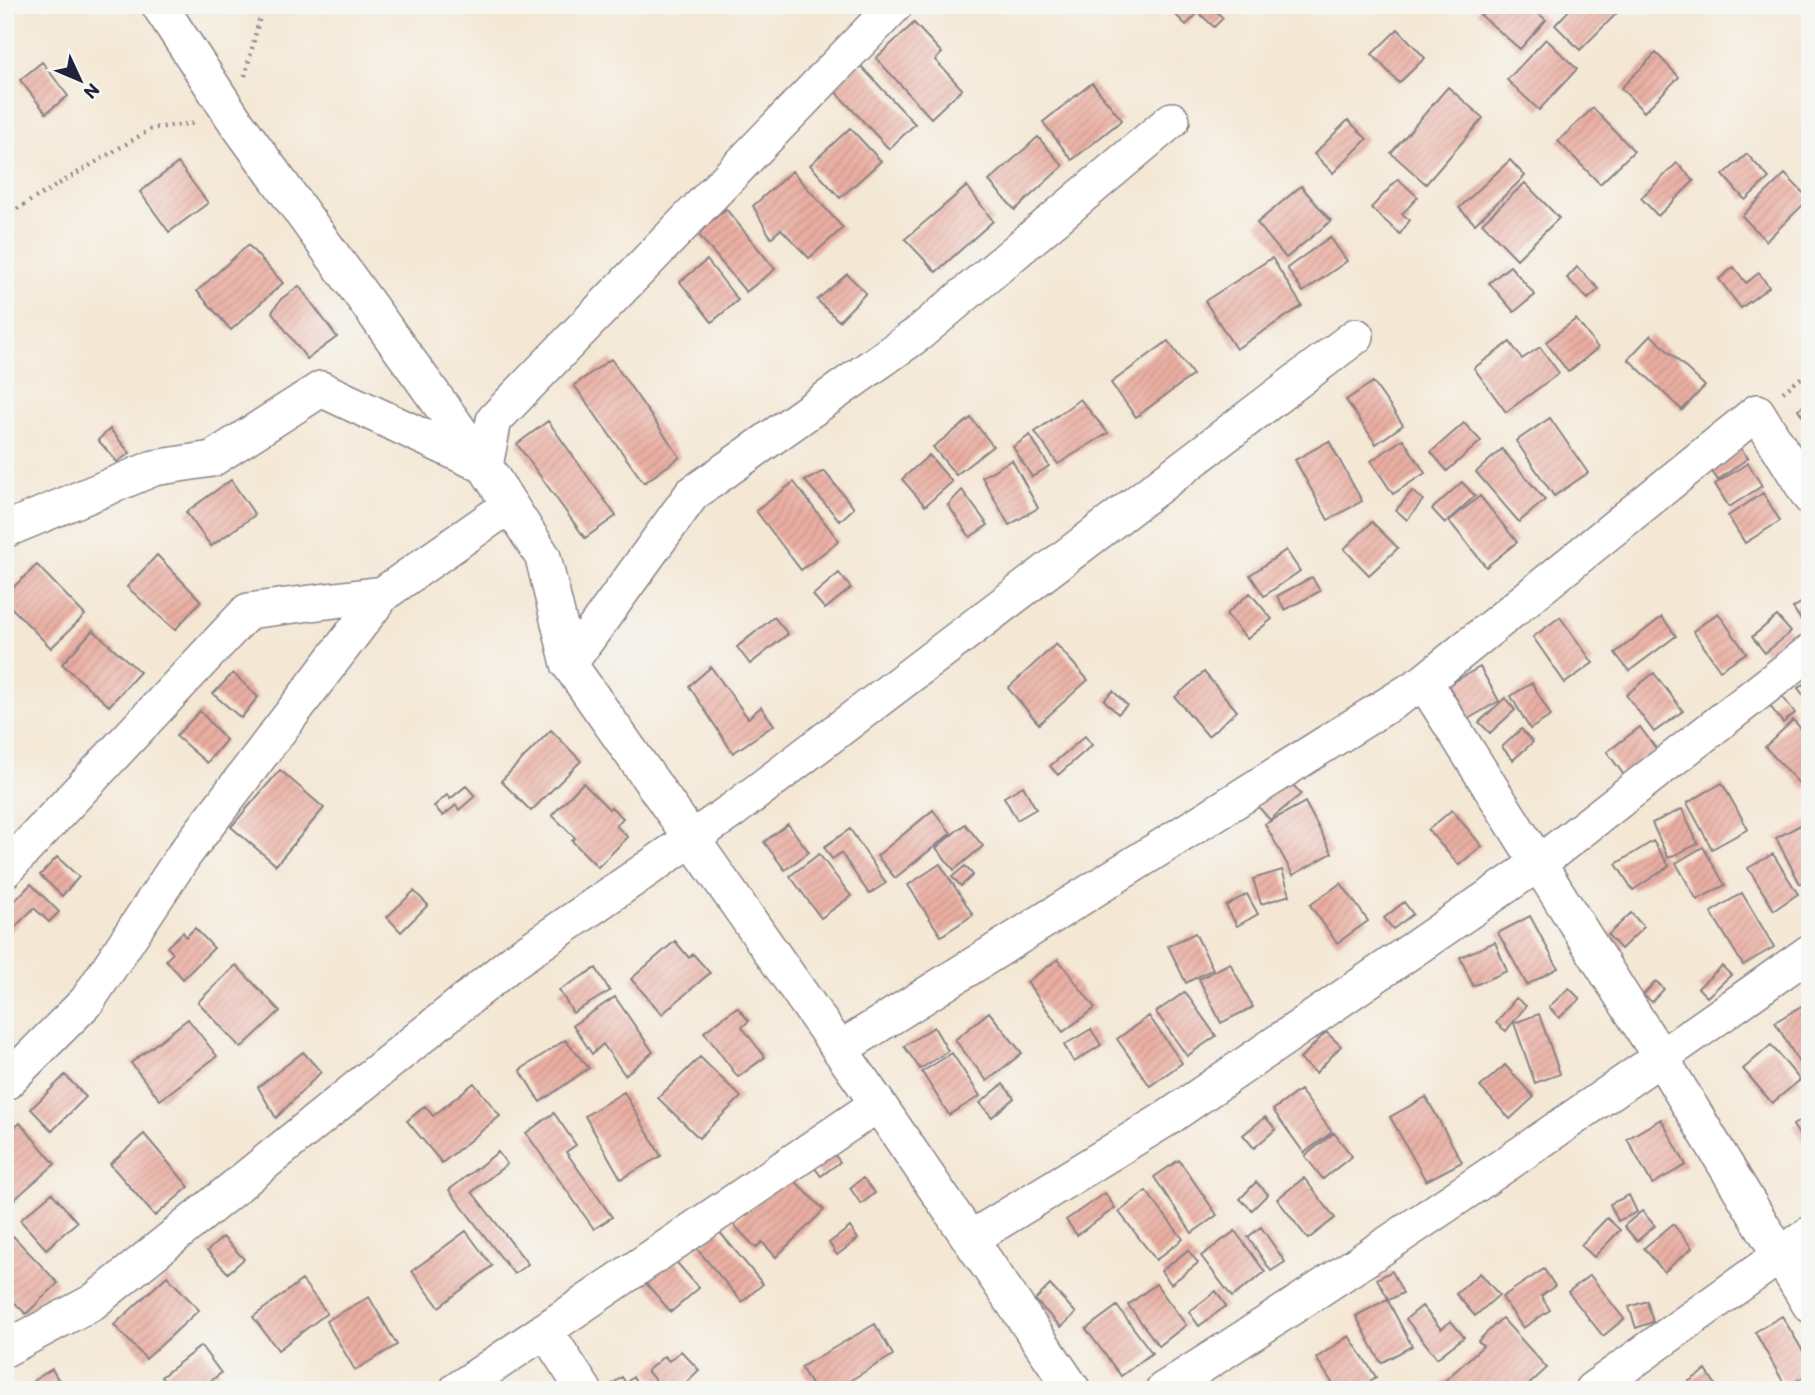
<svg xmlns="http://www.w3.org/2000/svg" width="1815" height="1395" viewBox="0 0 1815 1395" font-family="Itim,sans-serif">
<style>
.building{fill:url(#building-hatch)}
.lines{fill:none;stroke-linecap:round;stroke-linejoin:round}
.street-casing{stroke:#8b8488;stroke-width:38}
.path{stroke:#8b8488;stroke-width:4.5;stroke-dasharray:2 5;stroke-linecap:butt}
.street{stroke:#fff;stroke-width:35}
</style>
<defs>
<pattern id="building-hatch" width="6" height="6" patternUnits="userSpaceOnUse" patternTransform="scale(1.75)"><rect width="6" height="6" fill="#eaaea2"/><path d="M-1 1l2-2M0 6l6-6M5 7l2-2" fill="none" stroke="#c8958c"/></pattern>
</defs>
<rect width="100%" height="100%" fill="#f6f6f2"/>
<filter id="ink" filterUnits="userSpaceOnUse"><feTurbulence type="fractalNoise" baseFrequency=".0143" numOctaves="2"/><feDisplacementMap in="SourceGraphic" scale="14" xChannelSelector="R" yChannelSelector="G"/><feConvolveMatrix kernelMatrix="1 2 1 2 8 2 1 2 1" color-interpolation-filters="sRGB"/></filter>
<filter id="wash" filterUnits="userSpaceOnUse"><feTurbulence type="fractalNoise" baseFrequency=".00686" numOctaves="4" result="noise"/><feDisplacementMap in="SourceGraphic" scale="28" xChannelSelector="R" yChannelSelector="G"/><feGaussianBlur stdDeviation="1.57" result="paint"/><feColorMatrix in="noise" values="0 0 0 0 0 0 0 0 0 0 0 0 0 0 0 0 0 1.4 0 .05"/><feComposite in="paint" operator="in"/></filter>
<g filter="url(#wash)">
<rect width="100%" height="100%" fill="#f4e7d4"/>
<g id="blocks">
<!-- building -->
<path class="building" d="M1166,5H1188L1197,14L1186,25Z
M1195,5H1210L1223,18L1214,27L1193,7Z
M1483,5H1529L1546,20L1520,49L1477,12Z
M1574,5H1621L1623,7L1580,50L1555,25Z
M914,23L942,53L935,60L962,89L931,118L876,58Z
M1398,29L1425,58L1399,83L1372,54Z
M1546,39L1577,69L1539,110L1507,80Z
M1656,53L1679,77L1644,112L1621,88Z
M42,62L68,96L46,113L20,80Z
M859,64L915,124L889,149L833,89Z
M1092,83L1122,120L1072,160L1043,122Z
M1448,87L1483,118L1426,184L1391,153Z
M1593,108L1634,151L1600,184L1558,141Z
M1348,120L1367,139L1333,173L1314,154Z
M850,128L881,161L840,198L810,165Z
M1038,137L1063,166L1015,210L989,181Z
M1747,154L1769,178L1745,200L1723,175Z
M1510,160L1525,176L1475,224L1459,208Z
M178,163L208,203L169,232L140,192Z
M1677,163L1694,181L1658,216L1641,198Z
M792,171L843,228L809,258L781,229L771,238L753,206Z
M1785,174L1809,199L1766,241L1742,216Z
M1398,179L1418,197L1402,214L1410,220L1400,234L1371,208Z
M1525,183L1559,218L1517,259L1482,223Z
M967,186L993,221L936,272L905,239Z
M1301,186L1331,221L1286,258L1257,223Z
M726,209L775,269L746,292L697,233Z
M1330,237L1347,261L1303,292L1287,268Z
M248,245L283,283L231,330L197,291Z
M1272,258L1302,306L1236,349L1205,301Z
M707,260L738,300L712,322L680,282Z
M1510,266L1535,295L1514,312L1489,283Z
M1577,267L1599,289L1588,299L1567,278Z
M1734,267L1746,283L1759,273L1769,287L1741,308L1719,279Z
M847,274L866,293L839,321L817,300Z
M299,286L337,337L307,359L272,312L281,299Z
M1576,319L1598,348L1568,372L1546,342Z
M1651,335L1705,386L1682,410L1628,359Z
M1168,341L1193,375L1136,417L1111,383Z
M1510,342L1522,359L1540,347L1559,373L1506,412L1474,368Z
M611,359L680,457L644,483L574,385Z
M1373,382L1403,425L1376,444L1346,400Z
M1080,399L1108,433L1058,464L1035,432Z
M1810,402V427L1798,409Z
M971,418L993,446L956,475L933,447Z
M1550,418L1588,473L1554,496L1516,441Z
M548,421L616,516L585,538L517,444Z
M1464,423L1481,441L1447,471L1431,452Z
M110,429L130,453L117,462L98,440Z
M1030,435L1049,466L1032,477L1013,447Z
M1403,439L1425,473L1393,494L1371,461Z
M1329,441L1362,501L1328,520L1295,460Z
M1737,444L1748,458L1718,480L1708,466Z
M1502,449L1545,500L1519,522L1476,472Z
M929,455L952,482L925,506L902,479Z
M1012,460L1038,508L1009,525L982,477Z
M1748,463L1762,486L1729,507L1715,484Z
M824,471L854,508L840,521L805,481Z
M231,480L255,515L211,546L186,512Z
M794,482L839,541L801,570L756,511Z
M1462,482L1475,496L1445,523L1432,509Z
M962,490L988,525L970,537L948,505Z
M1412,491L1423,500L1407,520L1396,510Z
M1763,493L1780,521L1745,543L1728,516Z
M1480,496L1517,542L1486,567L1449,521Z
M1372,522L1398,548L1369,575L1344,549Z
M1286,550L1300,571L1264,596L1250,575Z
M157,555L201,601L175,630L127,587Z
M37,565L85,615L51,648L5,601V595Z
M839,573L851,588L825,609L813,595Z
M1312,577L1320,591L1285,610L1277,596Z
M1250,593L1272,619L1247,639L1226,614Z
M1810,597V620L1804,624L1793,608Z
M1718,613L1746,653L1720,670L1693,631Z
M1777,616L1791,632L1765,653L1752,637Z
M774,617L788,634L750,664L737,647Z
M1560,617L1593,663L1565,683L1533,637Z
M1662,617L1676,636L1629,671L1615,653Z
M93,630L140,672L109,706L62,664Z
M1056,644L1088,680L1039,724L1008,688Z
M711,667L748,718L761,707L774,725L733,753L689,686Z
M1480,667L1499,701L1468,719L1448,685Z
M1204,672L1237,711L1208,736L1175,697Z
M233,673L258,697L241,718L213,694Z
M1654,673L1683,711L1654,732L1626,695Z
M1810,680V704L1798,688Z
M1532,683L1551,716L1530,729L1511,696Z
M1113,691L1127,705L1118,714L1104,700Z
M1782,696L1795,713L1783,723L1770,706Z
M1505,698L1515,710L1490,733L1479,722Z
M200,711L226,740L207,763L176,736Z
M1793,720L1810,738V784L1804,789L1765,747Z
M1640,727L1657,750L1624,775L1607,752Z
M1521,729L1533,742L1513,760L1502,747Z
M551,730L581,761L531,811L501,781Z
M1085,736L1092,745L1058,775L1050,766Z
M280,770L324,808L276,865L231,827Z
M1287,778L1301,794L1270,820L1257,805Z
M583,783L609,809L611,807L623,818L616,826L628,837L598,867L572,841L575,838L552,815Z
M1722,783L1748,829L1712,849L1687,803Z
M466,786L475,796L459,810L456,805L443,816L434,806L447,795L450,799Z
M1023,786L1036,809L1017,820L1004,797Z
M1305,802L1332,853L1293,875L1265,824Z
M1682,809L1698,844L1668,858L1652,823Z
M933,810L951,833L895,878L877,856Z
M1452,810L1482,846L1459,865L1428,830Z
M1810,820V878L1800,884L1776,838Z
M788,824L809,852L785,870L764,842Z
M965,824L983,846L954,870L936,848Z
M850,829L886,883L869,894L841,853L832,859L824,847Z
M1653,841L1669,866L1633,890L1616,864Z
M1703,847L1725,885L1697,900L1676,863Z
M819,854L851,896L821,918L790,876Z
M1773,854L1798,894L1774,910L1748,868Z
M57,857L79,877L62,896L40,875Z
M940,864L973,915L941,936L908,885Z
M965,866L973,875L961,886L952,877Z
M1282,870L1290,895L1261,904L1253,879Z
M1341,883L1368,921L1337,943L1310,905Z
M31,884L59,912L49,922L34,908L5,937V911Z
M414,891L428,905L401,932L387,917Z
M1742,893L1774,947L1743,965L1711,912Z
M1247,894L1258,914L1237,926L1226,906Z
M1404,902L1413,914L1393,929L1384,918Z
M1631,913L1644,927L1621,949L1608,935Z
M1530,916L1558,968L1527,985L1498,933Z
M195,928L214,948L183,979L166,960L173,953L167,947L183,932L186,937Z
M1195,933L1213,969L1186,983L1168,946Z
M675,941L689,958L693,954L710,973L662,1014L631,979Z
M1495,942L1507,971L1473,986L1460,957Z
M1058,959L1095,1008L1063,1032L1027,982Z
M1230,963L1253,1007L1221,1023L1199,979Z
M236,965L280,1011L241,1048L198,1002Z
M1722,966L1731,975L1707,997L1698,988Z
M596,968L610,991L573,1013L559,990Z
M1656,981L1664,989L1652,1002L1643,995Z
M1569,988L1580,999L1559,1018L1549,1007Z
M1185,992L1216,1036L1187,1056L1156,1012Z
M615,997L653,1052L625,1075L603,1044L592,1054L573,1025Z
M1516,998L1526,1006L1506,1031L1496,1023Z
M1810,1001V1081L1775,1022Z
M737,1007L749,1021L742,1027L765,1057L738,1077L704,1032Z
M989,1012L1022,1053L987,1081L955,1040Z
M1539,1014L1560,1074L1535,1083L1514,1023Z
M1149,1016L1182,1063L1150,1086L1117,1039Z
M188,1019L217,1056L160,1100L131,1063Z
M934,1027L948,1051L920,1069L904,1046Z
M1091,1029L1101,1045L1074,1062L1064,1045Z
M1326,1032L1341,1046L1316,1073L1300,1059Z
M565,1040L589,1068L540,1102L520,1070Z
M1771,1045L1800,1080L1772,1103L1743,1069Z
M303,1052L321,1072L276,1118L258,1087Z
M952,1053L980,1096L949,1115L922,1072Z
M700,1057L741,1097L699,1138L658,1098Z
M1505,1065L1534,1097L1510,1119L1480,1087Z
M65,1075L86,1097L52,1131L31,1109Z
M474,1083L500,1116L442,1163L407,1121L425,1106L433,1116Z
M1003,1084L1014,1098L992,1117L980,1103Z
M1300,1090L1332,1132L1304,1153L1273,1110Z
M624,1092L661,1156L621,1179L585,1116Z
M1426,1097L1462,1162L1426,1181L1390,1117Z
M554,1113L576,1145L566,1152L612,1217L594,1229L526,1133Z
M1810,1115V1153L1793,1125Z
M1265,1117L1276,1129L1254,1148L1243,1135Z
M1661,1119L1686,1165L1652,1184L1627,1139Z
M20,1123L55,1164L8,1205L5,1202V1135Z
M1334,1133L1352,1156L1323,1179L1305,1156Z
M144,1134L189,1187L155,1216L110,1164Z
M826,1143L840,1162L821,1176L807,1158Z
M498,1152L507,1164L472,1192L528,1264L514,1274L449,1190Z
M1179,1160L1217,1215L1192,1233L1154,1177Z
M790,1176L824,1210L776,1257L762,1242L756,1248L732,1223Z
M863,1178L875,1193L861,1204L850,1188Z
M1304,1178L1335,1218L1308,1239L1277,1199Z
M1256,1182L1268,1194L1252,1210L1240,1199Z
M1146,1191L1183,1239L1156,1260L1119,1212Z
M52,1193L77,1222L46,1249L20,1220Z
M1105,1193L1115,1208L1077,1235L1066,1220Z
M1629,1195L1637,1212L1618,1221L1610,1204Z
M1642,1211L1655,1226L1637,1241L1624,1226Z
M1607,1218L1620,1230L1594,1257L1581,1245Z
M1673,1224L1692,1248L1664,1272L1644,1248Z
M850,1227L858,1239L837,1255L829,1243Z
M1261,1227L1285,1262L1271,1271L1248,1237Z
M718,1230L763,1284L742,1302L697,1249Z
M466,1231L492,1266L439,1307L412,1271Z
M1235,1231L1265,1272L1232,1297L1201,1256Z
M13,1236L58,1283L26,1314L5,1293V1243Z
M223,1237L244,1259L228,1273L207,1251Z
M665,1249L699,1288L671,1312L637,1273Z
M1188,1250L1198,1263L1171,1284L1161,1271Z
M1544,1269L1555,1286L1541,1296L1550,1310L1523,1328L1502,1297Z
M1392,1271L1403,1293L1389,1300L1377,1279Z
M1480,1273L1499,1295L1475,1316L1456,1294Z
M1590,1275L1624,1319L1603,1336L1568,1292Z
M167,1276L199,1310L146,1359L114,1325Z
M302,1280L327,1313L278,1350L253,1317Z
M1156,1284L1186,1325L1159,1346L1128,1305Z
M1050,1285L1076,1313L1061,1327L1035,1300Z
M1216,1291L1226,1306L1199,1326L1189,1312Z
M369,1297L397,1345L355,1370L326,1321Z
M1387,1299L1412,1346L1381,1363L1356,1316Z
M1647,1301L1653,1322L1636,1328L1629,1307Z
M1117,1306L1152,1353L1121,1376L1086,1329Z
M1422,1306L1441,1329L1451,1321L1464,1337L1437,1358L1406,1319Z
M1782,1316L1810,1363V1373L1786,1387L1755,1332Z
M1502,1318L1547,1368L1523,1390L1520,1387L1517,1390H1442L1439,1386L1483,1346L1478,1341Z
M875,1324L893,1355L834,1390H814L801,1367Z
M1349,1336L1376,1377L1356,1390H1337L1316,1358Z
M201,1346L221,1373L199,1390H171L161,1377Z
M681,1351L699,1370L678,1390H664L647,1371L664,1356L669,1361Z
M52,1369L64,1390H38L33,1381Z
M1706,1370L1719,1390H1676Z
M622,1377L626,1383L633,1377L641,1390H610L608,1387Z"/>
</g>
</g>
<g filter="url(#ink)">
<use href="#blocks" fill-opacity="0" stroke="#8b8488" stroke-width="2"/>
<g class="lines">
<defs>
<path id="street" d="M159,5L234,119L485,466L543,557L569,664L878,1104L1073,1390
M5,530L154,468L212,459L321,389L485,466L494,420L895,5
M569,664L692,494L918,334L1172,120
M1424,682L1661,1058L1810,1305
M5,870L248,611L383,594
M840,1049L1424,682L1757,412L1810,497
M5,1083L87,1001L184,855L383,594L510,505
M970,1239L1169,1117L1539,863L1810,652
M545,1330L584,1390
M5,1349L93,1302L514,961L733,810L1356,336
M457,1390L878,1104
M1163,1390C1383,1251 1598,1103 1810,952
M1592,1390L1810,1234"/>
</defs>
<!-- street casing -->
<use href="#street" class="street-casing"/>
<!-- path -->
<path class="path" d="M245,76L263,5
M5,216L153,128L197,123
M1783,392L1810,371"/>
<!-- street -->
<use href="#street" class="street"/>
</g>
</g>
<!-- margin -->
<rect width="1815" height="1395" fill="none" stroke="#f6f6f2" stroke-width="28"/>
<!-- north arrow -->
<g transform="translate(80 80) rotate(134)" stroke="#f6f6f2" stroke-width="5" paint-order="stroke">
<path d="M0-5L12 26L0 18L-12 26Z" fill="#22223b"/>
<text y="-10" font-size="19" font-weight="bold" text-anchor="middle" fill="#22223b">N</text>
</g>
</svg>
